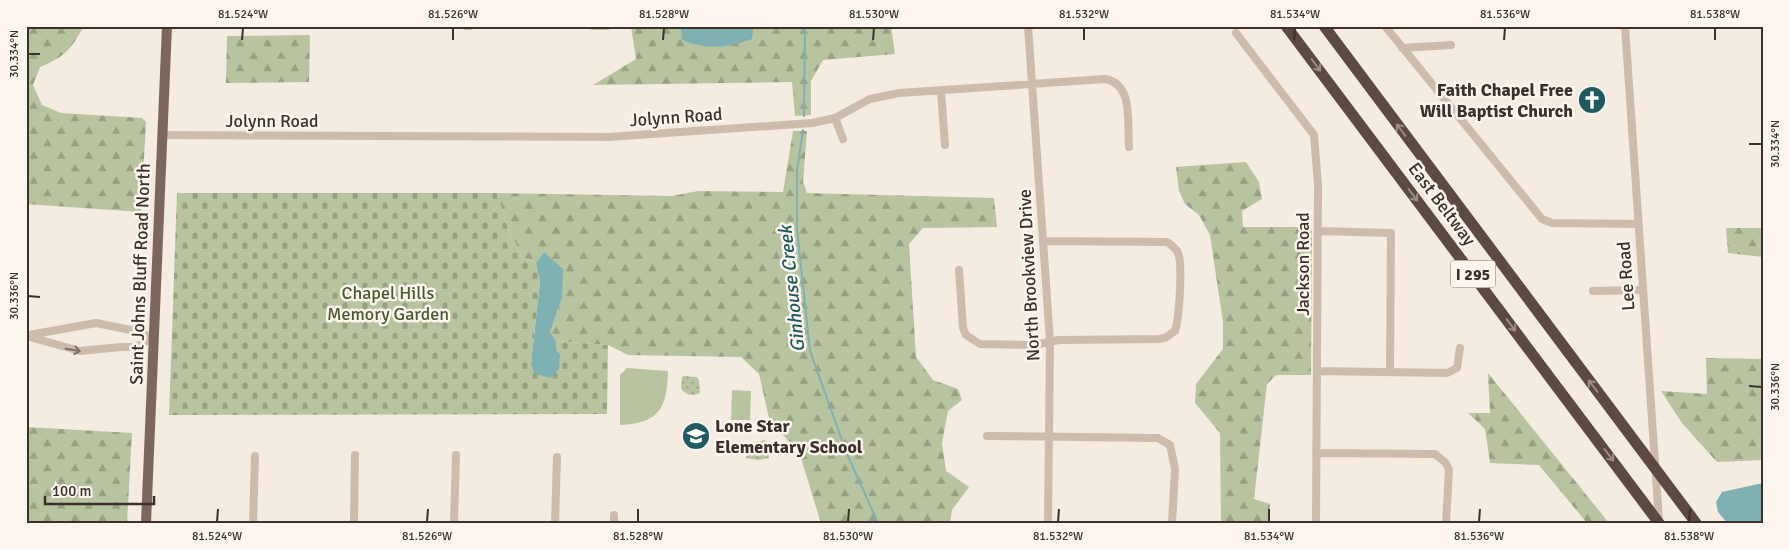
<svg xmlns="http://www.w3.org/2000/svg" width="1789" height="549" viewBox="0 0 1789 549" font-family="Signika,sans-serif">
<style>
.green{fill:url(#green-dots)}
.forest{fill:url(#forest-firs)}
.cemetery{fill:url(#cemetery-stones)}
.pitch{fill:#b8c4a0}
.water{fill:#7fb0b2}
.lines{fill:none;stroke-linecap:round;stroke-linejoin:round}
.stream{stroke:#7fb0b2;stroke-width:2}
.minor{stroke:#cdbbac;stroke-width:8}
.major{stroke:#7d675c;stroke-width:10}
.highway{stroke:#5c4a42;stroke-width:11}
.oneway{stroke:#9c8e87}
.oneway2{stroke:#7d6f65}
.ticks{fill:none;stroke:#3b302b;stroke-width:2}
.labels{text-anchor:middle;stroke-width:5;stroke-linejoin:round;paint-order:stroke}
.shield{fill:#fbf5ee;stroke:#756b66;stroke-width:1}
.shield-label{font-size:16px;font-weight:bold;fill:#3b302b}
.poi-label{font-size:18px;font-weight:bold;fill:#3b302b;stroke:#fbf5ee;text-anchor:end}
.street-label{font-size:18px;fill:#3b302b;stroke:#fbf5ee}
.park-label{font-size:18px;fill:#4a5a2e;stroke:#fbf5ee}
.water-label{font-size:19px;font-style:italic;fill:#1f5a5e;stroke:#fbf5ee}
.neatline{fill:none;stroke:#3b302b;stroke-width:2}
.ticks-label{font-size:12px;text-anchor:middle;fill:#3b302b}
</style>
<defs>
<pattern id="green-dots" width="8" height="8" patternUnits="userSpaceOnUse" patternTransform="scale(1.25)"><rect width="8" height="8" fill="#b8c4a0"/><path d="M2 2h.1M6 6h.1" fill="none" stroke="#97a083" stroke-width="1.8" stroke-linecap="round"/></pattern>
<pattern id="forest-firs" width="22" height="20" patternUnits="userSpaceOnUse" patternTransform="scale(1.25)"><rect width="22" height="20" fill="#b8c4a0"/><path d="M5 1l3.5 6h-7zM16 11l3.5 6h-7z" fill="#97a083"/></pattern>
<pattern id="cemetery-stones" width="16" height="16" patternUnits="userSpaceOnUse" patternTransform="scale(1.25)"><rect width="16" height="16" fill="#b8c4a0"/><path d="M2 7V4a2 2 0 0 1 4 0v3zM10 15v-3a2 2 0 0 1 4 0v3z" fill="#97a083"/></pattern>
</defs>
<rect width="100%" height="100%" fill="#f4ebe1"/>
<!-- green -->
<path class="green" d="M684,376L696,377L699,380L700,393C692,397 687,395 681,389L682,377Z
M765,440L769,458L758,460L746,458L748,444Z"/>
<!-- forest -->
<path class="forest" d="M26,26H84C71,49 65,57 40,67L33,85L42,105L61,113L142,118L146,122L141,212L26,204Z
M631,26H681L680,28L891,26L895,54L823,60L811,81V115L795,116L792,82L593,85L636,59Z
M310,35L309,82L226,83L227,36Z
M793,131H807L803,182L807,193L994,198L997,227L923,228L909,244L916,357L933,380L958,389L962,400L948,411L942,443L946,471L969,487L952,510L950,523H821L800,455L769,418L759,374L741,357L628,355L608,345L556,341L550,332L562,298L544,252L536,263L522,257L507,226L497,193L672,196L698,191L783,192Z
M1246,162L1259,182L1262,199L1242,211L1243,227H1307L1312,231L1311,375H1276L1267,384L1254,499L1270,504L1268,523H1221L1220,433L1195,403L1196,384L1223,349V322L1210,235L1199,215L1185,204L1179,191L1176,167Z
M1726,228H1763V257L1728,253Z
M1706,358L1763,359V460L1717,462L1682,423L1661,391L1707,394Z
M1488,373L1609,523H1587L1539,465L1490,463L1485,429L1468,413H1490Z
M26,427L132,433L127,523H26Z"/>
<!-- cemetery -->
<path class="cemetery" d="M177,193H497L507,226L522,257L536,263L540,282L531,364L556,350V341L608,345L607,414L169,415Z"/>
<!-- pitch -->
<path class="pitch" d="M627,368L668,371C667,409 659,423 620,425V375Z
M732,390L751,391L750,420H731Z"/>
<!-- water -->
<path class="water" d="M681,26H752L753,28L752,39C726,48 708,50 682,40Z
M544,252L563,269L562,298L550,332L556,341V350L560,354L559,369L551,378L535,374L531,364L540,282L536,263Z
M1763,483V523H1727L1718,512L1716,502L1722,492Z"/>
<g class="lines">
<!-- stream -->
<path class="stream" d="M804,116L805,26
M803,130L797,170V229L810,351L847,454L878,523"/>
<!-- minor -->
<path class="minor" d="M466,26H470
M593,26H607
M1028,26L1050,341L1048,523
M1385,26L1542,219L1552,223L1638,224
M1625,26L1659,521
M1236,33L1314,135L1318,185L1316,523
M1402,48L1451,45
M941,91L945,145
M835,118L843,139
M162,135L608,137L812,123L835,118L870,99L899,93L1105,79C1134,84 1127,124 1129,147
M1318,231L1391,233L1390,372
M959,270L963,328L966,335L980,344L1034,345L1059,340L1159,339L1165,338L1175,331C1179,319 1183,265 1178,253C1176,248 1171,245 1167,242L1043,241
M1593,291L1642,290
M29,335L96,323L136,331L153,338
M26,336L80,351L121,347H135L153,338
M1317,371L1447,373L1457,368L1460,348
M987,436L1158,438L1170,445L1175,469L1172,523
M1316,453L1435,454L1446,463L1449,470L1446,523
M253,523L255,456
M354,523L355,455
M454,523L456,455
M555,523L557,457
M614,523V515"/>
<!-- major -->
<path class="major" d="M146,523L167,26"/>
<!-- highway -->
<path class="highway" d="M1286,26L1659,523
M1324,26L1696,523"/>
</g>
<!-- one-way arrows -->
<defs><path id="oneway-shaft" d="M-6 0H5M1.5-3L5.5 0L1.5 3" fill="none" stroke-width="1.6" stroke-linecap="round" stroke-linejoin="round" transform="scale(1.25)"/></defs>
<g class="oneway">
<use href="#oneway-shaft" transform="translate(1316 65) rotate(53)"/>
<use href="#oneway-shaft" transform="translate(1401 130) rotate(-127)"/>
<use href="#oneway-shaft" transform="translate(1413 195) rotate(53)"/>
<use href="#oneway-shaft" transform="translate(1511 325) rotate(53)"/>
<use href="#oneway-shaft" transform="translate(1593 386) rotate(-127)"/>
<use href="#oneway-shaft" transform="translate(1609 455) rotate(53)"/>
</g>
<use class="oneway2" href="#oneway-shaft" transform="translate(73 350) rotate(10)"/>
<!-- ticks -->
<path class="ticks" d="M242,40L243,28M453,40V28M663,40L664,28M873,40L874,28M1084,40V28M1294,40L1295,28M1504,40L1505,28M1715,40V28M28,54H40M1749,144H1762M28,296L40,297M1749,386L1762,387M217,522L218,509M427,522L428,509M638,522V509M848,522L849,509M1058,522L1059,509M1269,522V509M1479,522L1480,509M1689,522L1690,509"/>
<!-- icons -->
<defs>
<symbol id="church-disc" viewBox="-11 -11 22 22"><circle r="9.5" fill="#1f5a5e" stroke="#fbf5ee"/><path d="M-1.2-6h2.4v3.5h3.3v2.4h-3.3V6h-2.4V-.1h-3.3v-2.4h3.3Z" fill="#fff"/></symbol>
<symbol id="school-disc" viewBox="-11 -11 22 22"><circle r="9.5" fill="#1f5a5e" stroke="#fbf5ee"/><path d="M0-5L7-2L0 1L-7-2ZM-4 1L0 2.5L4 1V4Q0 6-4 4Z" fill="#fff"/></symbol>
</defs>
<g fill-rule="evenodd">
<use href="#church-disc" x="1576" y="84" width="32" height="32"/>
<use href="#school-disc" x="680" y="420" width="32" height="32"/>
</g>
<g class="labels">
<!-- shield labels -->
<rect class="shield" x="1450.5" y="260.5" width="45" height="27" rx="4"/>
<g class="shield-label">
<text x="1473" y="280">I 295</text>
</g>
<!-- poi labels -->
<g class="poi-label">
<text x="1573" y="96">Faith Chapel Free<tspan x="1573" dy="21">Will Baptist Church</tspan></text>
<text x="715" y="432" text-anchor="start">Lone Star<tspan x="715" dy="21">Elementary School</tspan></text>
</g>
<!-- street labels -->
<g class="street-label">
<text transform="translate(676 117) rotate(-4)" y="6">Jolynn Road</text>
<text x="272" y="127">Jolynn Road</text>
<text transform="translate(1442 204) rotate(53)" y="6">East Beltway</text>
<text transform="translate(1303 264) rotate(-90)" y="6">Jackson Road</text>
<text transform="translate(140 274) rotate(-88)" y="6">Saint Johns Bluff Road North</text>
<text transform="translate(1029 275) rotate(-93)" y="6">North Brookview Drive</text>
<text transform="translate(1626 276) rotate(-94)" y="6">Lee Road</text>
</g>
<!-- park labels -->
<g class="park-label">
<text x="388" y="299">Chapel Hills<tspan x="388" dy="21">Memory Garden</tspan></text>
</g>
<!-- water labels -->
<g class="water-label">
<text transform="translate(791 289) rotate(-96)" y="7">Ginhouse Creek</text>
</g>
</g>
<!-- border -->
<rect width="1789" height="549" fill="none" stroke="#fbf5ee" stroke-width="55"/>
<!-- scale -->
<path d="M45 496v8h109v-8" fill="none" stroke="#3b302b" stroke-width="2.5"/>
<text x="52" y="496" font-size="15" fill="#3b302b" stroke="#fbf5ee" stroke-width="4" paint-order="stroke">100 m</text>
<rect x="28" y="28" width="1734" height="494" class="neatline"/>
<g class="ticks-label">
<text x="243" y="18">81.524°W</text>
<text x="453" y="18">81.526°W</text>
<text x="664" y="18">81.528°W</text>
<text x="874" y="18">81.530°W</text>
<text x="1084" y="18">81.532°W</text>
<text x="1295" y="18">81.534°W</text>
<text x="1505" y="18">81.536°W</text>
<text x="1715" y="18">81.538°W</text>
<text transform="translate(14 54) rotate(-90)" y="4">30.334°N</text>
<text transform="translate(1775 144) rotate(-90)" y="4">30.334°N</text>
<text transform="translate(14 296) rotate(-90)" y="4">30.336°N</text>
<text transform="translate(1775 387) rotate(-90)" y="4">30.336°N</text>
<text x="217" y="540">81.524°W</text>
<text x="427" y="540">81.526°W</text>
<text x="638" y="540">81.528°W</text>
<text x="848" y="540">81.530°W</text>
<text x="1058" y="540">81.532°W</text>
<text x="1269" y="540">81.534°W</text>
<text x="1479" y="540">81.536°W</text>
<text x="1689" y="540">81.538°W</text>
</g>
</svg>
